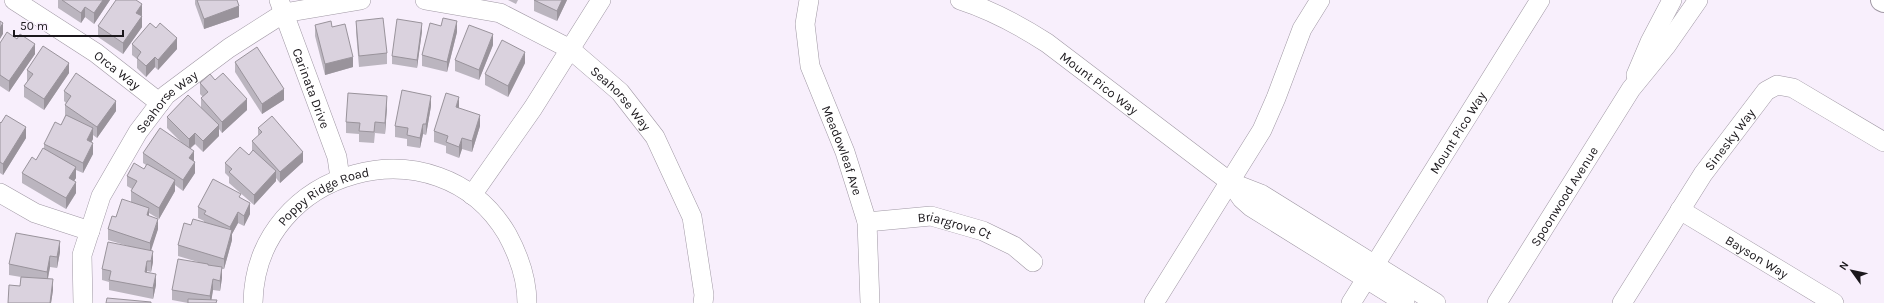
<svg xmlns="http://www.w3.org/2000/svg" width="1884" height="303" viewBox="0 0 1884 303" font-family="Karla,sans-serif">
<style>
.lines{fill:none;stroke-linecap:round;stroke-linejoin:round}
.minor-casing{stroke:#a098a4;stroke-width:20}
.major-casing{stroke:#a098a4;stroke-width:24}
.minor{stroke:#fff;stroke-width:19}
.major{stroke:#fff;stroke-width:22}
.wall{fill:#bbb5bf}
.shaded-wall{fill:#99939b}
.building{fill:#dad2de;stroke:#99939b}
.labels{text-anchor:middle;stroke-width:3.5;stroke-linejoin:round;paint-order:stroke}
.street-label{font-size:13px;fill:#1b181c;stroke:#f8effc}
</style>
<rect width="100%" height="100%" fill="#f8effc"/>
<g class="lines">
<defs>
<g id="minor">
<path id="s1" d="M14,0L96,53L160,103"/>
<path id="s2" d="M279,0L337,157L340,178"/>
<path id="s3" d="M425,0L500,13L570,49L620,92L655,137L692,217L704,295L703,303"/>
<path id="s4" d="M809,0L805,24L810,66L845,152L867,222L870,303"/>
<path id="s5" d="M960,0C991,10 1019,25 1047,43L1230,182L1261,194L1436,303"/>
<path d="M1636,75L1650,42L1672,0"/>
<path d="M1230,182L1242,199L1251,207L1405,303"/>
<path d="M0,193L35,213L90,231"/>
<path d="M472,195L533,108L601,0"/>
<path id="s6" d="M1680,210L1834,303"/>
<path id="s7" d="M867,222L931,216L983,231L1014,246L1033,262"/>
<path id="s8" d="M83,303L82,255L101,196L138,132L166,95L229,48L284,13L361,0"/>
<path id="s9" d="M253,303C255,168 438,118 507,234C519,256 527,278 527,303"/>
<path d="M1154,303L1262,130L1276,98L1302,29L1320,0"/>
<path id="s10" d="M1351,303L1540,0"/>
<path id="s11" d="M1497,303L1631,89L1666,46L1698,0"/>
<path id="s12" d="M1622,303L1703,174L1766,91L1777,85L1793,88L1884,142"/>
</g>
<path id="major" d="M1882,0L1884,1"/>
</defs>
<!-- minor casing -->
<use href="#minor" class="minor-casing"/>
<!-- major casing -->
<use href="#major" class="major-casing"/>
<!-- minor -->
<use href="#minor" class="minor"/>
<!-- major -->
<use href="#major" class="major"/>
</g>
<!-- wall -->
<path class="wall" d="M58,0H110L94,24L85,17L81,23L58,8Z
M195,0H237L239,17L204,29L195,4Z
M508,0H518L516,4Z
M534,0H567L557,21L534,11Z
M142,15L141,16L142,27L123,54L98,37V26Z
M356,21L387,53V64L359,67L356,32Z
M315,25L353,67L325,75L315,36Z
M441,26L457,32L447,72L422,66V55Z
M422,31L417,68L392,64V56Z
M17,39L35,54L9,92L0,86V43Z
M132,44L177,49L158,70L155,67L146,77L137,68V59L132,55Z
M493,45L479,80L455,71V60Z
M235,62L284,100L262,114L235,72Z
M525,63L508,97L485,85V74Z
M27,70L69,73L44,110L24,97V86L28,81H27Z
M215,80L247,110L222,133L219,129V136L203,152L195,144L191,148L194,162L195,173L183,191L175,185V191L159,219L149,213V216L158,229L150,251L153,262L151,272L147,271V272L156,285L153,299L109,290V282L102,280V269L128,246L108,240V229L116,217L131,202V191L132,189L127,186V176L144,169L146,165L143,163V153L182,143L167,128V117L201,108V98L203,97L200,94V83Z
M64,91L116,111L97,138L93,135V139L91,142L93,154L83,173L76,170V178L74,181L76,193L66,209L22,183V173L36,160L44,149V144L61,125L65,116V105L66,103L64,101Z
M431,106L426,135L423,134L420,148L407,146V139L395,137V126Z
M387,107L385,134L375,133L374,143L359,142V134L346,133V122Z
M459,108L480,126L472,152L462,149L459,158L446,153V146L434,142V131Z
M0,122L26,138L3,175L0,173Z
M258,128L303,162L280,183L276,178V181L254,205L229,183V177L225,173V163L249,155L252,151V141L258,136Z
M241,198L250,214L244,226L238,223L232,234V240L224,269H222V278L220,291L213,290L211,300L188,303L172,300V290L198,262L178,256V245L191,225L204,222V221L198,218V207Z
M60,252L57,268L50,267L48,279L53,290L51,303H8L20,286L21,277L9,275V264Z"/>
<!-- shaded-wall -->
<path class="shaded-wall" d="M103,0H110L94,24V13Z
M562,0H567L557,21V11Z
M142,4V15L136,24V13Z
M239,6V17L204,29V19Z
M85,7V17L81,23V13Z
M142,16V27L123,54V43Z
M457,21V32L447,72V62Z
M3,23V34L0,39V28Z
M422,23V31L417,68V60Z
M493,34V45L479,80V70Z
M177,38V49L158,70V60Z
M35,44V54L9,92V81Z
M525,52V63L508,97V86Z
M155,57V67L146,77V66Z
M353,57V67L325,75V64Z
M69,63V73L44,110V99Z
M284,89V100L262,114V104Z
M387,96V107L385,134V123Z
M431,96V106L426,135V124Z
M459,97V108L456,118V107Z
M247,99V110L222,133V122Z
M116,101V111L97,138V127Z
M480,115V126L472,152V141Z
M423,124V134L420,148V138Z
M219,125V136L203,152V141Z
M26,127V138L3,175V164Z
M93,128V139L87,151V140Z
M195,133V144L189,149V139Z
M462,138V149L459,158V147Z
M93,143V154L83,173V163Z
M194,151V162L189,158Z
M303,152V162L280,183V172Z
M195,162V173L183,191V180Z
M76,167V178L69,189V178Z
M276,171V181L254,205V195Z
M175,180V191L159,219V208Z
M76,182V193L66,209V198Z
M250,203V214L244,226V216Z
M149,208V219L147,215Z
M238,212V223L232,234V240L224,269V259L230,238V227Z
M158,219V229L150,254V243Z
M60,241V252L57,268V257Z
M153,251V262L151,272V261Z
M50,256V267L47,282V272Z
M147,261V271L145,282V272Z
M222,267V278L220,291V281Z
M156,274V285L153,299V288Z
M53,279V290L51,303H50Z
M213,279V290L211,303H210V296Z"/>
<!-- building -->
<path class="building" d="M62,0H103L94,13L85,7L81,13Z
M116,0H136L142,4L136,13L142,16L123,43L98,26Z
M197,0H237L239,6L204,19Z
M534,0H562L557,11Z
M383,18L387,53L359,56L356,21Z
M443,18L457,21L447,62L422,55L430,23L441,26Z
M397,19L422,23L417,60L392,56Z
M0,21L3,23L0,28Z
M331,21L332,27L345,24L353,57L325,64L315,25Z
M150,23L156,28L160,23L177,38L158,60L155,57L146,66L137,58L141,52L132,44Z
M469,25L493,34L479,70L455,60Z
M7,32L17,39L20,34L35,44L9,81L0,75V43Z
M502,40L525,52L508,86L485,74Z
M43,46L69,63L44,99L24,86L33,74L27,70Z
M257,47L284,89L262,104L235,62Z
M76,73L116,101L97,127L65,105L71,96L64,91Z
M223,73L247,99L222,122L201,98L208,92L200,83L210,74L215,80Z
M402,90L431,96L426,124H423L420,138L407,135L408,128L395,126Z
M348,93L387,96L385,123L375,122L374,132L359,131L360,123L346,122Z
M446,93L459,97L456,107L480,115L472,141L462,138L459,147L446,142L448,136L434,131Z
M188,95L219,125L203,141L195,133L189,139L167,117Z
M6,115L26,127L3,164L0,162V122L1,123Z
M66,115L93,128L87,140L93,143L83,163L44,144L55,122L61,125Z
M272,116L303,152L280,172L252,141L262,132L258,128Z
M160,128L194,151L189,158L195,162L183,180L143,153Z
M240,147L249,155L253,150L276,171L254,195L229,172L232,169L225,163Z
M43,148L76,167L69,178L76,182L66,198L22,173L32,157L36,160Z
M134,163L144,169L147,164L175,180L159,208L131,191L137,181L127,176Z
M213,179L241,194L239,197L250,203L244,216L238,212L230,227L204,214L206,211L198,207Z
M122,199L149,208L147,215L158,219L150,243L108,229L112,216L116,217Z
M193,219L232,230L224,259L178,245L184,223L191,225Z
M16,233L60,241L57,257L50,256L47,272L9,264Z
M108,242L153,251L151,261H147L145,272L156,274L153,288L109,280L111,271L102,269Z
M178,259L208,264V265L222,267L220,281L213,279L210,296L172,290Z
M21,277L53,279L50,303H8L9,285L20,286Z
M107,298L151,302V303H106Z
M188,299L217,300L216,303H188Z"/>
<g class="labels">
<!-- street labels -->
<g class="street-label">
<text dy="5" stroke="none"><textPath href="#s1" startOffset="125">Orca Way</textPath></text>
<text dy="5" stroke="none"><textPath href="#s5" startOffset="163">Mount Pico Way</textPath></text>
<text dy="5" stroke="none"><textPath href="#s2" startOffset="94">Carinata Drive</textPath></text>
<text dy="5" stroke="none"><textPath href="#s3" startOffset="226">Seahorse Way</textPath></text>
<text dy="5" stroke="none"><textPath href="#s8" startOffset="226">Seahorse Way</textPath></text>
<text dy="5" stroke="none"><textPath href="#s10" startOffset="201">Mount Pico Way</textPath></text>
<text dy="5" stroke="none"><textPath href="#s12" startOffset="196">Sinesky Way</textPath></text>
<text dy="5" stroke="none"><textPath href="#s4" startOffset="157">Meadowleaf Ave</textPath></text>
<text dy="5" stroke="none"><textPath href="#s11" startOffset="126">Spoonwood Avenue</textPath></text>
<text dy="5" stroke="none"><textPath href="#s9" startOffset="138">Poppy Ridge Road</textPath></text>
<text dy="5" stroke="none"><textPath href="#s7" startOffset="89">Briargrove Ct</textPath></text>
<text dy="5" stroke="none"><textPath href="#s6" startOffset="90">Bayson Way</textPath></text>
</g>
</g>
<!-- north arrow -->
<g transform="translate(1852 271) rotate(303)" stroke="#f8effc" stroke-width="3" paint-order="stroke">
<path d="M0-3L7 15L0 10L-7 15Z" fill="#1b181c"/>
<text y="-6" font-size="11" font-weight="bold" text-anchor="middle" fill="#1b181c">N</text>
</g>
<!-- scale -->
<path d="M14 30v6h109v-6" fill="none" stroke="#1b181c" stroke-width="2"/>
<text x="20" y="30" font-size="12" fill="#1b181c" stroke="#f8effc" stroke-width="3" paint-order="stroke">50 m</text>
</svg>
